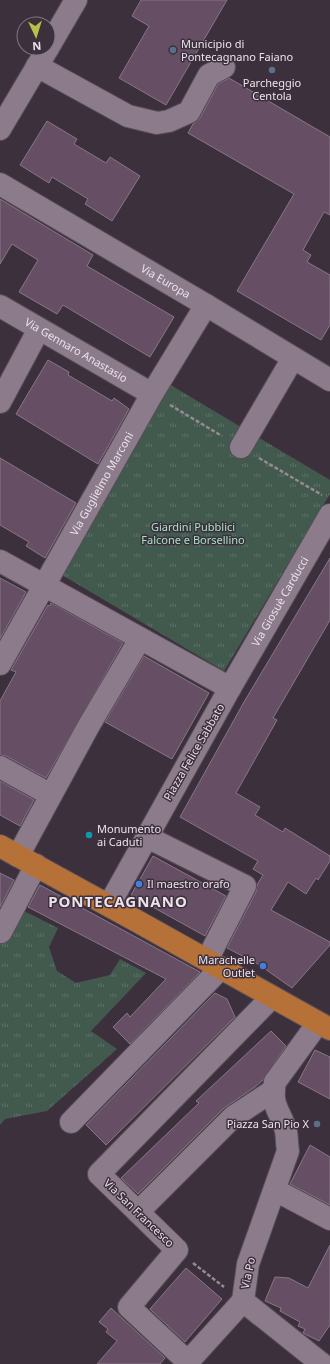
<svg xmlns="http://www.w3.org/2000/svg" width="330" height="1364" viewBox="0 0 330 1364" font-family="'Noto Sans',sans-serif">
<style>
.park{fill:url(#park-tufts)}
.building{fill:#664e65;stroke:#877786}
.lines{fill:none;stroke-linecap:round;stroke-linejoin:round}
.minor-casing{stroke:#584d58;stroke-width:24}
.major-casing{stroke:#584d58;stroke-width:24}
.path{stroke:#948994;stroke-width:2.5;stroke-dasharray:4 2;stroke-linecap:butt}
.minor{stroke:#8c7c8b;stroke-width:22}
.major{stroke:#b57138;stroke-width:22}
.service-dot{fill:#5c6f8a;stroke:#3d303d;stroke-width:1.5}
.culture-dot{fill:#0f9aa8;stroke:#3d303d;stroke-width:1.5}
.shop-dot{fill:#3f7fe0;stroke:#3d303d;stroke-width:1.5}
.labels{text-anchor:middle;stroke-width:3;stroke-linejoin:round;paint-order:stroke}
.poi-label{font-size:11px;fill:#ebe2eb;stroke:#3d303d;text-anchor:start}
.street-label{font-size:11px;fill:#ebe2eb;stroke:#3d303d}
.park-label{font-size:11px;fill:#a3e2c4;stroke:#3d303d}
.district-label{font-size:15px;font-weight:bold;letter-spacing:1px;fill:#ebe2eb;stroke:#3d303d}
</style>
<defs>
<pattern id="park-tufts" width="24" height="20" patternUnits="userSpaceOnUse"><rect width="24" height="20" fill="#42594e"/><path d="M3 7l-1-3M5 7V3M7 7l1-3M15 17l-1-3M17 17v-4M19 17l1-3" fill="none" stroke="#5d7168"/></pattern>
</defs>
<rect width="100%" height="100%" fill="#3d303d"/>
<!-- park -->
<path class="park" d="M169,384L330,480V494L224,671L57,572Z
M12,905L58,928L49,947L57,971L76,983L110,975L120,959L146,973L91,1031L117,1049L47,1111L5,1119L0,1125V927Z"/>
<!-- building -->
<path class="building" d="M141,0H227L166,105L119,78L149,26L132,16Z
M229,78L330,137V215L324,212L303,250L311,255L307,262L330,275V325L321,340L237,291L294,194L188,133L193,124L200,118L218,84Z
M47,121L77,139L74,144L106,163L110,157L140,176L112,221L85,204L88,199L52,177L49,183L20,165Z
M0,199L93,255L87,266L174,317L150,357L63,305L57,314L19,292L38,260L12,244L0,264Z
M48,360L69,372L68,375L112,401L114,398L129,409L98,464L16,414Z
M0,458L76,503L45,558L26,546L29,542L0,525Z
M330,558V620L273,718L277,720L236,793L260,807L255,815L283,832L285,828L330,856V861L318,880L316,878L306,894L288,882L271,910L330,942V945L292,988L258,964L227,948L256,892L257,885L263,875L253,869L258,861L180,817L244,702Z
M0,578L26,592L0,639Z
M51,603L123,643L46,778L6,756L0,755V701L16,672L11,670L48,605L50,606Z
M144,656L209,693L172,759L105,722Z
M0,781L34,800L20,826L0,815Z
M153,856L226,896L205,936L131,895Z
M0,873L14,880L0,907Z
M40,885L200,972L130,1044L113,1027L127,1013L130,1017L166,979L28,907Z
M215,993L227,999L235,1017L106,1145L86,1125Z
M271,1031L286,1046L263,1080L255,1087L224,1108L138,1194L121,1178L199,1103L196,1101Z
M315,1050L330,1057V1099L298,1082Z
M310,1145L330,1157V1205L290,1184Z
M330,1245V1325L319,1341L303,1333L305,1329L298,1326L300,1322L280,1311L281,1308L265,1301L275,1277L289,1278L308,1288Z
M186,1268L222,1299L185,1342L150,1309Z
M111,1308L165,1358L160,1364H97L117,1341L106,1332L108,1329L99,1322Z"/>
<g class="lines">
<defs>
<g id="minor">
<path d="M48,48L76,0"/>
<path d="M37,66L128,116L157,123L169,121L189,112L209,75L224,67"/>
<path d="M0,129L48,48"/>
<path id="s1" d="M0,184L206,305L330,380"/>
<path id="s2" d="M0,306L152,394"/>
<path d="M0,402L39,329"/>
<path d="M241,447L293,358"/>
<path d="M0,561L230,688L109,905"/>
<path id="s3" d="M0,664L152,394L206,305"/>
<path id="s4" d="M230,688L330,515"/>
<path d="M0,767L51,795"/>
<path d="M147,837L245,886L207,960"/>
<path d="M18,856L88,727L140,639"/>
<path d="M1,932L36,865"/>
<path d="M318,1023L275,1082C270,1107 281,1111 286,1131C287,1138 287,1145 288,1151L248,1264L243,1301L322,1364"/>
<path d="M71,1122L221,968"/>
<path d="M275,1190L330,1219"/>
<path d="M138,1212L233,1117L274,1090"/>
<path d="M188,1362L129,1307L177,1250L99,1174L272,997"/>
<path d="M186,1364L243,1301"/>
</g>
<path id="major" d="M0,846L135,920L330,1029"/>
</defs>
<!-- minor casing -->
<use href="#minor" class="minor-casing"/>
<!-- major casing -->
<use href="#major" class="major-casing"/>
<!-- path -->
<path class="path" d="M170,405L222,436
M259,458L322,495
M193,1263L224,1287"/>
<!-- minor -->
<use href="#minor" class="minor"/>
<!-- major -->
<use href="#major" class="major"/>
</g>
<!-- markers -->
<g class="service-dot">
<circle cx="173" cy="50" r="4"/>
<circle cx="272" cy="70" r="4"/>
<circle cx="317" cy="1124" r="4"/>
</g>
<circle class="culture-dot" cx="89" cy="835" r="4"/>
<g class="shop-dot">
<circle cx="139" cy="884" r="4"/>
<circle cx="263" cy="966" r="4"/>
</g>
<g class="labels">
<!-- poi labels -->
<g class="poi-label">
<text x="181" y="48">Municipio di<tspan x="181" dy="13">Pontecagnano Faiano</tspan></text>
<text x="272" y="87" text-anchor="middle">Parcheggio<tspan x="272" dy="13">Centola</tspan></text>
<text x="97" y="833">Monumento<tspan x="97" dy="13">ai Caduti</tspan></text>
<text x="147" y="888">Il maestro orafo</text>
<text x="255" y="964" text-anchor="end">Marachelle<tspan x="255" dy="13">Outlet</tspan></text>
<text x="309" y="1128" text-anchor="end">Piazza San Pio X</text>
</g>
<!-- street labels -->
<g class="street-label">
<text dy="4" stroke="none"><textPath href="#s1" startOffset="192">Via Europa</textPath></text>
<text dy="4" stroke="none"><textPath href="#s2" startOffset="88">Via Gennaro Anastasio</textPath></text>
<text dy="4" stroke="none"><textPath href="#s3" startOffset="207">Via Guglielmo Marconi</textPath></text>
<text dy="4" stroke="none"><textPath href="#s4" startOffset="100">Via Giosuè Carducci</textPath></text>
<text transform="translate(194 752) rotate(-60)" y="4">Piazza Felice Sabbato</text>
<text transform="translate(139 1213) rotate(44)" y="4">Via San Francesco</text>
<text transform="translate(248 1273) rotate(-78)" y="4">Via Po</text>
</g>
<!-- park labels -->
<g class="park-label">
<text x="193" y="531">Giardini Pubblici<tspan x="193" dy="13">Falcone e Borsellino</tspan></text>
</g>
<!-- district labels -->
<g class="district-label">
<text x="118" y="907">PONTECAGNANO</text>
</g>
</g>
<!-- north arrow -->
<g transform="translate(36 36) rotate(176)"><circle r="19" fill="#3d303d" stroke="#837783"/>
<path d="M0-3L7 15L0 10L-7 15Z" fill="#b7c148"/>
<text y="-6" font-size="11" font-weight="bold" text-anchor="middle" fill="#ebe2eb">N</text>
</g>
</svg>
